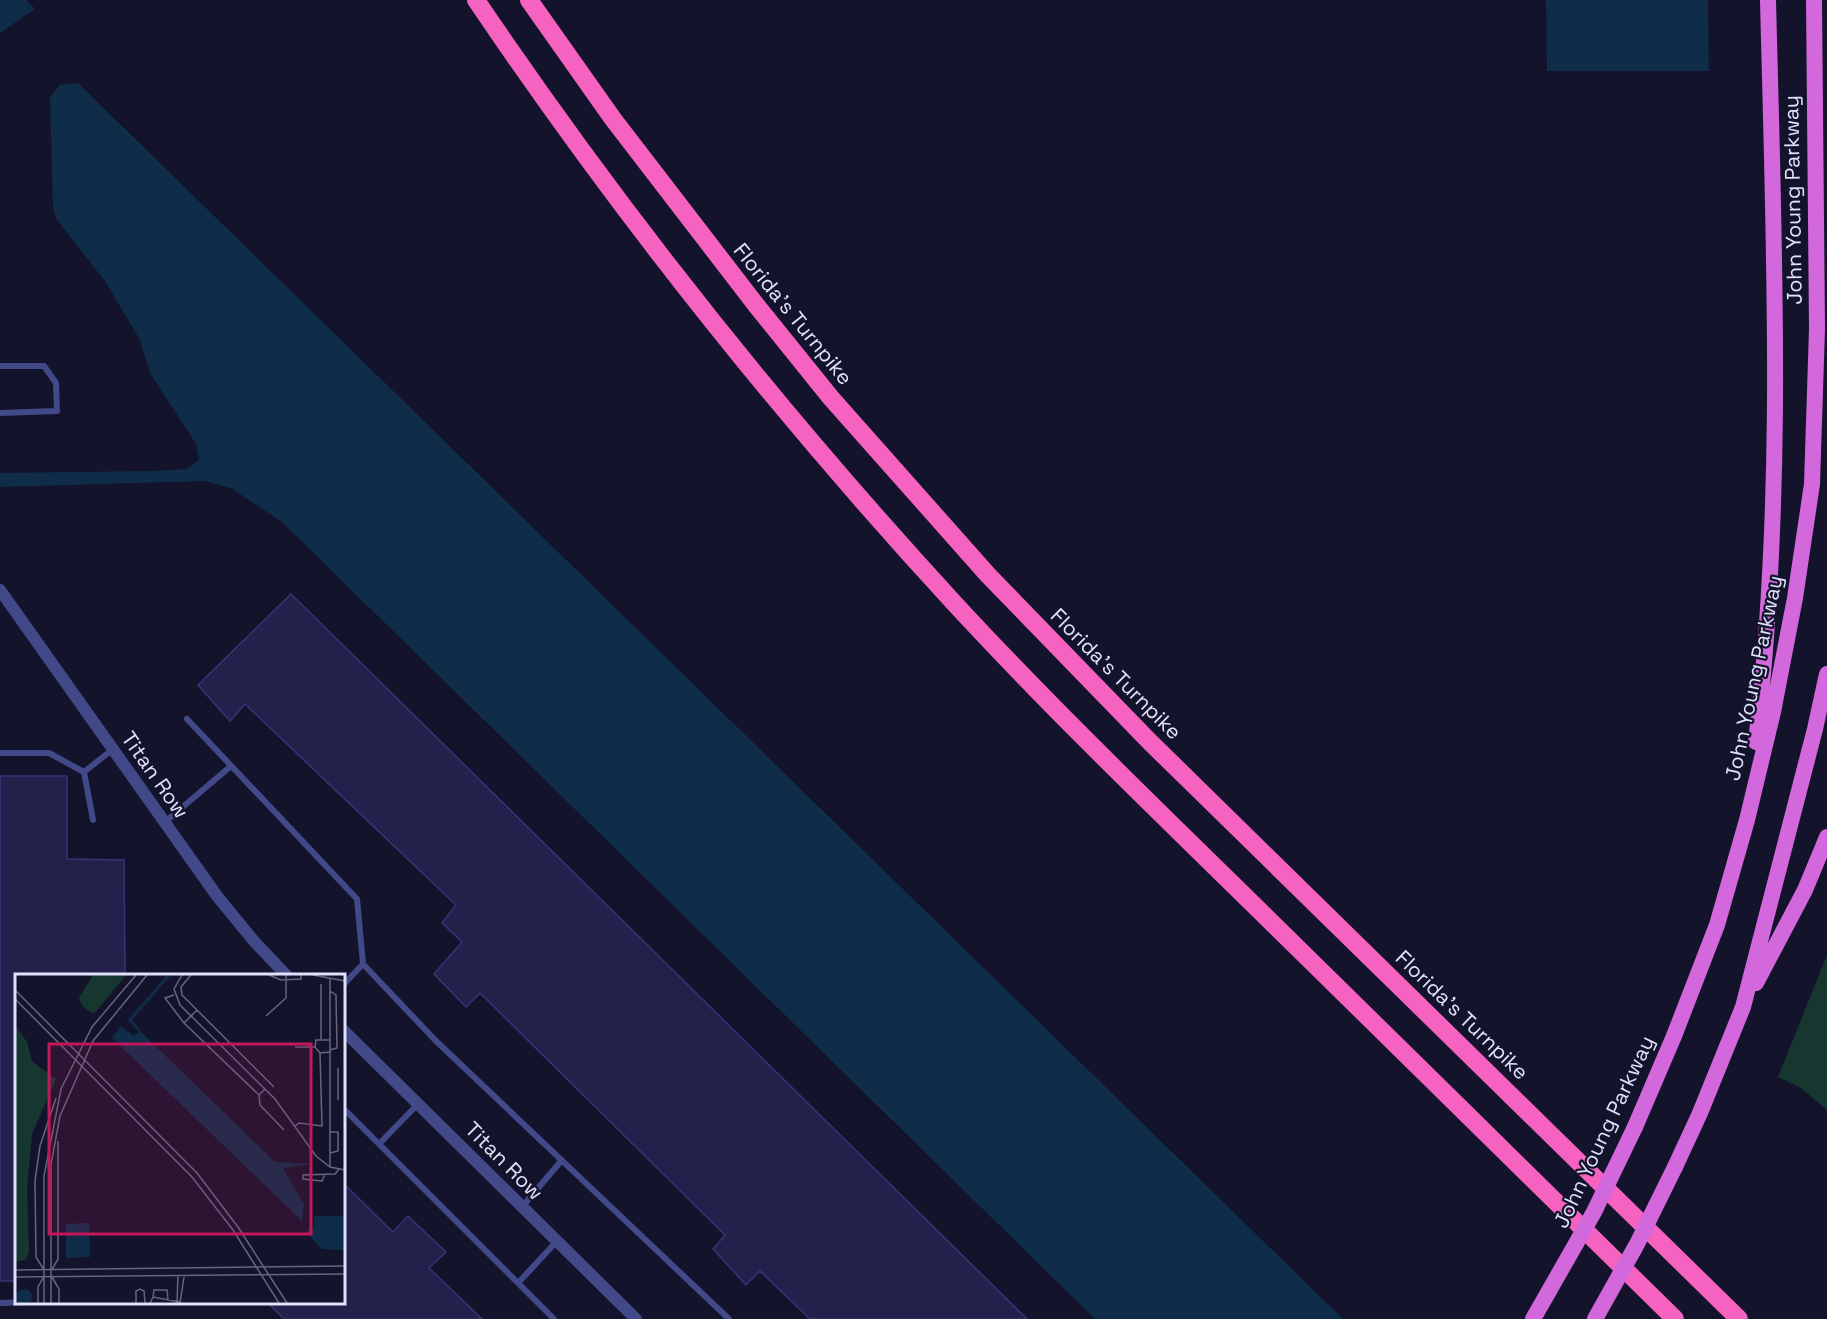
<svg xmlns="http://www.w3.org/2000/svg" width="1827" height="1319" viewBox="0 0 1827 1319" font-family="'Space Grotesk',sans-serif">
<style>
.green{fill:#163630}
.water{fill:#0f2d49}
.building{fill:#23204c;stroke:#373476;stroke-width:1.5}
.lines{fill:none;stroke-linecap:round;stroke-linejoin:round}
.service{stroke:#414988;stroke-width:6}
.minor{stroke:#414988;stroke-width:12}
.trunk{stroke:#d268db;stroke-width:16}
.motorway{stroke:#f662bf;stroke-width:18}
.trunk-bridge{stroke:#d268db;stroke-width:16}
.labels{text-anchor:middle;stroke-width:4.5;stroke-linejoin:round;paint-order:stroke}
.street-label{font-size:21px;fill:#e0e1fd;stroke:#14132c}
.inset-river{fill:none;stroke:#0f2d49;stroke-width:3}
.inset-road{fill:none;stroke:#666580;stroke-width:1.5}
.view{fill:#c2185b;fill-opacity:0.15;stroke:#c2185b;stroke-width:3}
.inset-edge{fill:none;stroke:#e0e1fd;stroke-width:3}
</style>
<rect width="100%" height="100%" fill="#14132c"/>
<!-- green -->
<path class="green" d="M1827,955V1110L1801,1088L1778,1077Z"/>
<!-- water -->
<path class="water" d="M0,0H26L35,9L0,33Z
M1546,0H1708L1709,71H1547Z
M78,83L1343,1319H1095L282,522L231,488L204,481L0,487V473L155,471L187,469L199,460L196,444L150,373L140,340L105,281L57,220L53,208L50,97L60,85Z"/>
<!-- building -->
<path class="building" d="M291,594L1027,1319H810L760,1271L746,1285L713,1249L725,1235L480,993L466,1007L434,974L462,942L442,923L456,905L245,704L230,721L198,685Z
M0,776H67V859L124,860L125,975H16V1281H0Z
M344,1184L393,1232L408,1216L446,1252L429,1268L482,1319H284L267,1302H344Z"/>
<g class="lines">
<!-- service -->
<path class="service" d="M0,366H44L56,383L57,411L0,413
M187,719L357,899L363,964
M0,753H49L84,772L113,749
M84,772L93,820
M165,822L231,766
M344,984L363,964L435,1040L729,1319
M344,1109L554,1319
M379,1144L418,1104
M522,1207L562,1160
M518,1283L557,1241
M0,1303L29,1302"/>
<!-- minor -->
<path class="minor" d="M0,590L217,896L253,940L287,976
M344,1031L636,1319"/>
<!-- trunk -->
<path class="trunk" d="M1756,742C1785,496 1774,247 1768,0
M1756,983L1805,890L1827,837
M1635,1127L1674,1036L1717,925L1747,820L1773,712L1795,598L1812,484L1817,329L1814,0
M1675,1167L1700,1113L1743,1007L1815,729L1827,674
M1533,1319L1549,1291"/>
<!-- motorway -->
<path class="motorway" d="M476,0C620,213 781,415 955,604C1053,710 1156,809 1259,910C1398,1046 1536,1183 1675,1319
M529,0L613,119L756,305L831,398L988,575L1150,742L1739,1319"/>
<!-- trunk-bridge -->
<path class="trunk-bridge" d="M1549,1291L1594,1212L1635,1127
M1595,1319L1637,1244L1675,1167"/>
</g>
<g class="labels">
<!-- street labels -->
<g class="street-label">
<text transform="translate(1793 200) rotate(-91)" y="7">John Young Parkway</text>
<text transform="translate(793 314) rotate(51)" y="7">Florida's Turnpike</text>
<text transform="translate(1116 674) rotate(45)" y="7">Florida's Turnpike</text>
<text transform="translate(1754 678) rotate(-78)" y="7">John Young Parkway</text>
<text transform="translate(155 775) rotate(55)" y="7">Titan Row</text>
<text transform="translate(1462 1015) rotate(44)" y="7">Florida's Turnpike</text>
<text transform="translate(1604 1132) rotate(-65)" y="7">John Young Parkway</text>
<text transform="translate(504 1161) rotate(45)" y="7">Titan Row</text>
</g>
</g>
<!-- overview -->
<g transform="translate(15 974)">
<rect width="330" height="330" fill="#14132c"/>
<path d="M78,1H111L79,40L68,33L64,24ZM0,51L12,68L17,87L41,105L17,160L12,214L14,279L10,286L0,288Z" fill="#163630"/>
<path d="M106,52L119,62L125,57L260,188L299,190L268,194L289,230L287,247L97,64ZM299,242H330V276L307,275L291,258L299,252ZM74,249L75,283L51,284V250ZM1 323a8 8 0 1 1 16 0a8 8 0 1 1-16 0Z" fill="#0f2d49"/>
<path class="inset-river" d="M125,57L115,46L154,1"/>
<path class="inset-road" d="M167,1L159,15L165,31L260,125L301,182L315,193L330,196M176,1L166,13L167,21L259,113M254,1L266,6L286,5V1M298,1L330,7M315,5V192M306,10V65M0,16L182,199L223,253L272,329M315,17L321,21L322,74L315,76M159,21L150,24L169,49L244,121L250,115M0,25L177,203L218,256L264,329M251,42L271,24V1M169,49L182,36M280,73H300L305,79M300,73L301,66H315M244,121L245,131L269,156M323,126V94M280,152L284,149L307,152L305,79L315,78M315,158H323V177L315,179M310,200L307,207L288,205V201L320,200L324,195M0,296L330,292M29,296L21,283L20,207L25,172L41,124M36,297L43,285V167M0,303L330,300M37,303L44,315V329M138,323L139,316H152L153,326M23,329V313L29,302M29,329V202L46,115L77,53L121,1M36,329V190L45,142L78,67L132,1M121,329V317L125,315L129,317L130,329M135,329L138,323L165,328M162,329L163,302M165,329L169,303"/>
<path class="view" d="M34,70H296V260H34Z"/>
<rect width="330" height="330" class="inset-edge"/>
</g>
</svg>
